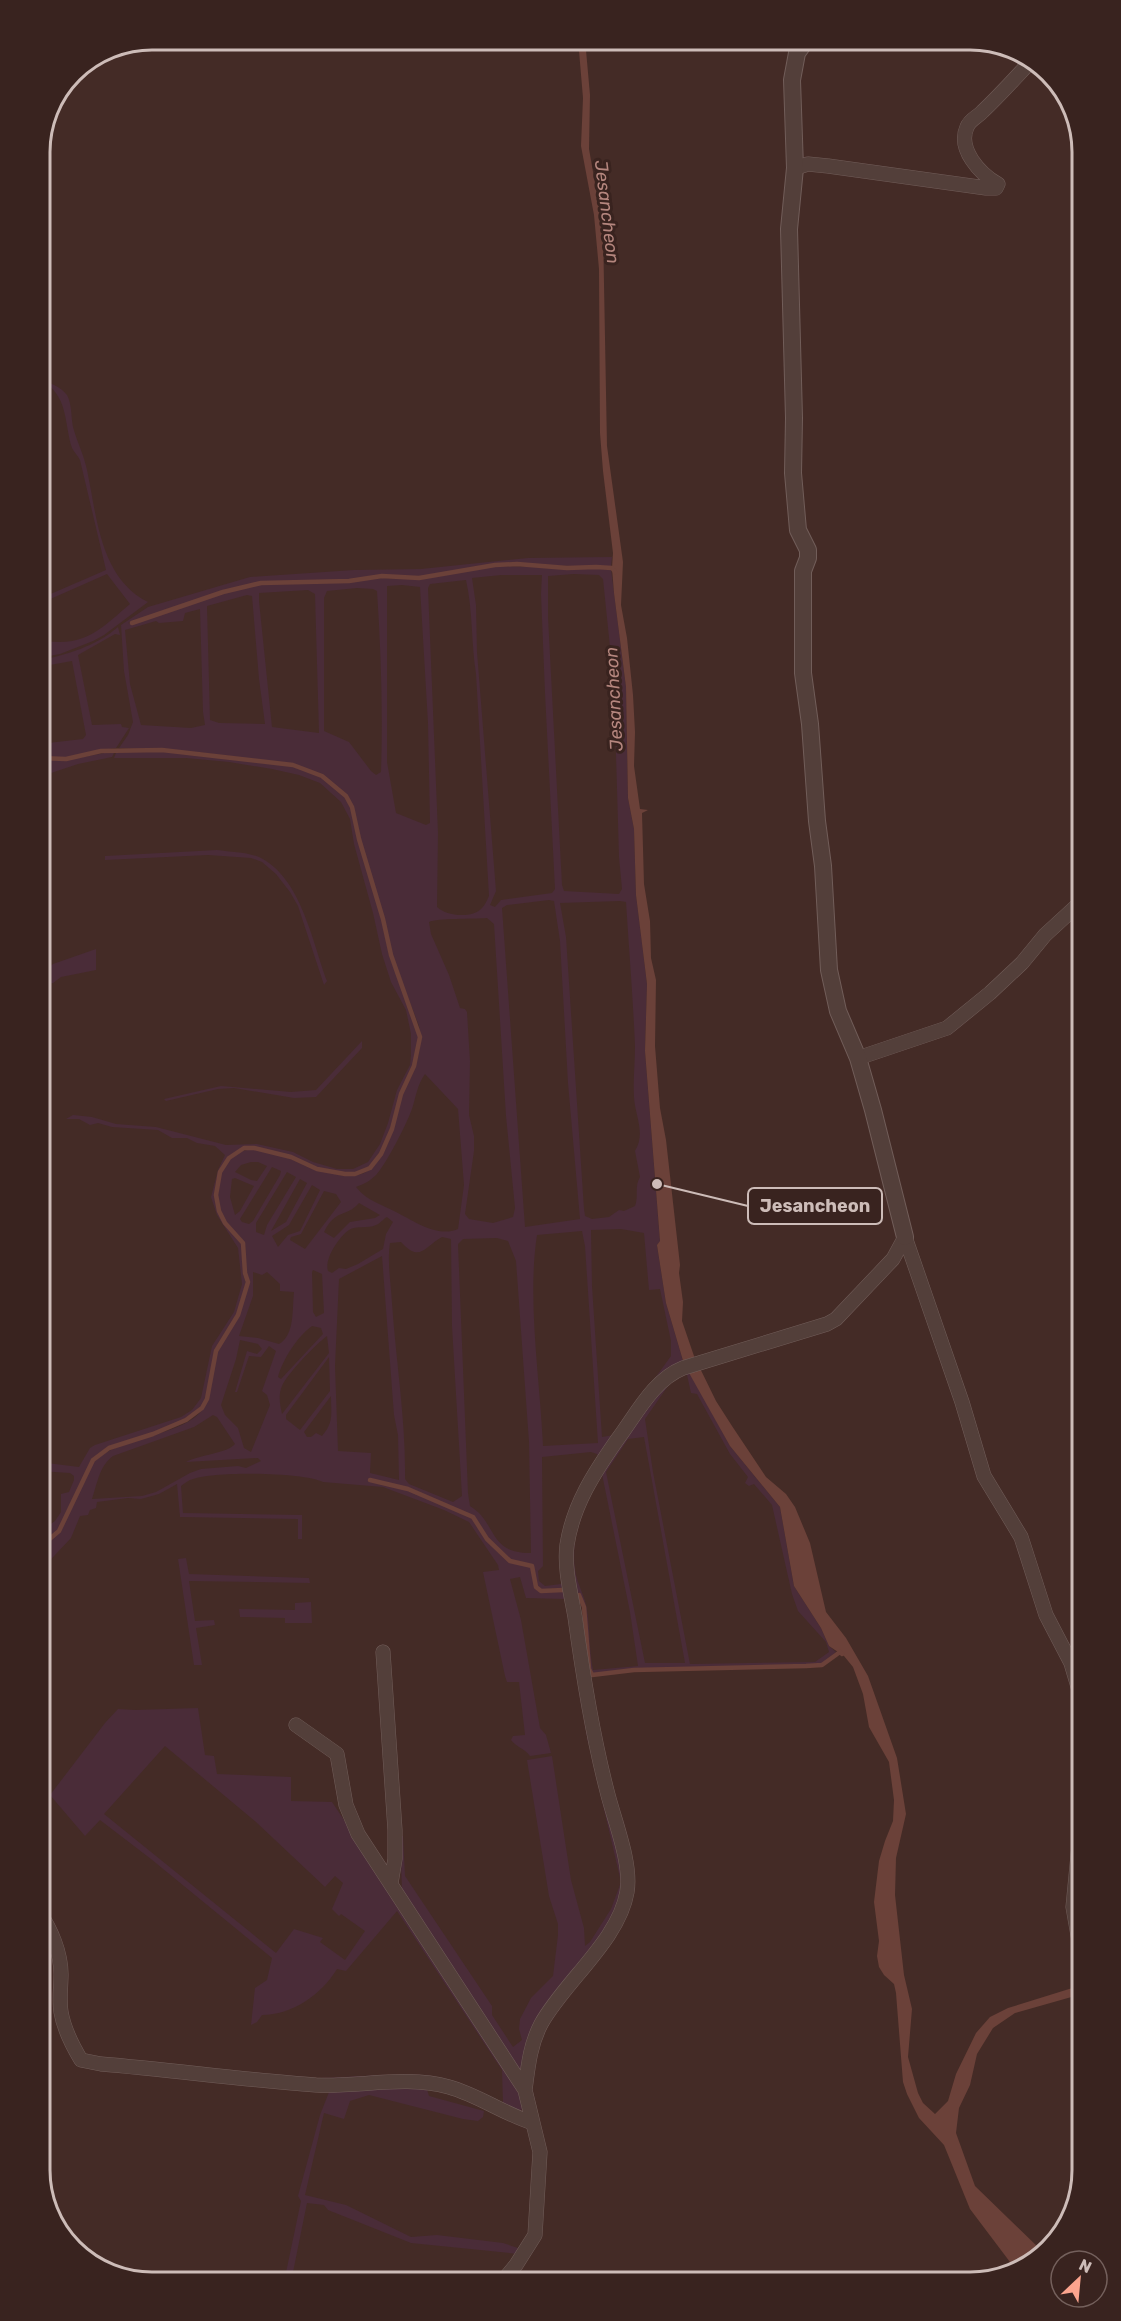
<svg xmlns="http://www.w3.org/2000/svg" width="1121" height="2321" viewBox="0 0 1121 2321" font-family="Rubik,sans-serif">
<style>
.green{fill:#4a2c38;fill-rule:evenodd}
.water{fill:#6b4139}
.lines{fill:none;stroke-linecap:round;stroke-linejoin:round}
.stream{stroke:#6b4139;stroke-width:4.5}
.minor-casing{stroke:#715d59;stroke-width:15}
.tertiary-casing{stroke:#715d59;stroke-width:18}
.minor{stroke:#533f3a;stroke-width:14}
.tertiary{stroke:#533f3a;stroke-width:16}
.labels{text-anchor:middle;stroke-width:6;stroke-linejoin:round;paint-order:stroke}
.water-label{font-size:18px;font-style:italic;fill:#b5867e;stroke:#39231f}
.rim{fill:none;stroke:#cdbcb8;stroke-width:3}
.leader{fill:none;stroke:#cdbcb8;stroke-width:2}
.callout-dot{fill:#cdbcb8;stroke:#39231f;stroke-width:2}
.callout{fill:#39231f;stroke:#cdbcb8;stroke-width:2}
.callout-label{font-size:18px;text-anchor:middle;font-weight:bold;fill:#cdbcb8}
</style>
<rect width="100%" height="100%" fill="#442b26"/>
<!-- green -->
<path class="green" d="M40,380C49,382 61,387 67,395C72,404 71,417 73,427C77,442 84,455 87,470C97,517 100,578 148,602L104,635L93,641L60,654L39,658V642C50,641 61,643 72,641C96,637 113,618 130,604L107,574L39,604V599L106,570L80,460C78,456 74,452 72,448C64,424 69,394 40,380Z
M612,557L611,567L495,564L419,577L381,575L350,580L261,582L222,591L128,623L133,624L223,593L261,584L350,582L382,578L419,579L496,566L611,569L626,687L628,798L634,829L636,895L647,984L645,1051L660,1242L657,1245L666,1303L684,1364L665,1375L656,1384L611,1444L581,1492L567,1534L565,1560L567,1582L583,1701L592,1741L588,1743L565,1599L526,1598L520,1577L510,1579L521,1620L540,1728L546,1735L551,1753L530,1756C524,1748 516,1747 511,1740L513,1736L525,1735L519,1682H507L505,1676L483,1572L499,1570L498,1565L469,1522L444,1510L383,1487L323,1482C303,1472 215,1471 193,1479C189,1480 185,1483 181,1486L183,1513L302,1515V1539H298V1519L180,1517L177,1484L159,1494L141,1499L128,1498L97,1502L96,1508L90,1510L88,1515L80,1516L71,1538L39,1572V1549L60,1531L94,1461C121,1436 184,1436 203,1409C214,1393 211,1369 217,1352C221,1338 232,1329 238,1317C241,1312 241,1305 243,1300C245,1295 249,1288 249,1282C248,1275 244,1268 244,1260C244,1254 247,1248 244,1243C239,1235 230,1230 226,1222C214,1202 214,1176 230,1159C260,1125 336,1198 370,1169C391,1152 395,1119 402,1095C404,1087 409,1082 412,1075C419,1059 422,1042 419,1026L391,954L384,918L360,839L353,807L347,795L323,776L293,764L205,753L119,748L128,735L133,722L124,671L121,625L148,607L250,577L354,570L421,569L528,558ZM574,574L599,575L603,579L614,686L619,857L622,889L619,894L564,891L562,885L548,617V576ZM501,575H542L541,594L545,693L555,889L552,893L501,900L495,907L490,905L496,891L477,652L476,605L472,578ZM466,580C473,611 471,643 476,674L489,896C487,900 485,905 482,908C472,919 446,916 437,907L438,833L428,588L430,584ZM402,585L420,587L428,723L430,823L426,825L396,813L387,762V586ZM357,588L373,589L377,591C381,651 383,711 381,772L376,775L371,771L349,742L324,731V598L327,591ZM308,590L315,594L319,733L272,727L259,601V593ZM247,595L252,596L259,679L265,724L219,723L210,720L207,606ZM200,609L203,712L205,725L191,728L141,725L130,684L125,630L156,621L159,623L183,621L185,613ZM549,900L554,901L560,941L568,1083L580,1219L525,1227L502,908L507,905ZM620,901L626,902C629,950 633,998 635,1046C635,1063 633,1080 634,1097C635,1116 646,1133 635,1151L640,1177C634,1187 639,1196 635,1206L624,1211L619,1210L609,1217L592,1219L585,1216L584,1209L566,937L560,903ZM487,918L494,924L506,1116L515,1208L513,1217L493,1223L469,1219L465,1214L474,1151V1136L469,1115L470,1061L467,1012L465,1009L460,1008L449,975L431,934L429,922C437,918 474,919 487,918ZM425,1074L458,1109L464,1185L458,1229C437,1238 414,1221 396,1212C381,1204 367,1201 356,1187C364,1184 370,1181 376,1175C387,1163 406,1125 412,1109C416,1097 417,1085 425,1074ZM251,1162H258L267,1166L257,1181L251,1180L235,1172L241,1165ZM272,1167L281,1171L280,1175L253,1221L249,1224L242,1222L240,1219ZM287,1172L296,1177L267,1225L264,1235L256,1232V1223ZM235,1178L254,1186L240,1211L235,1215L230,1197L232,1179ZM300,1179L307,1183L286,1222L271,1231ZM312,1185L320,1190L300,1231L288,1235L278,1247L272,1236L289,1225ZM324,1191L336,1194L341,1202L305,1249L290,1240L291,1237L301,1234ZM359,1203L380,1215L375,1218L350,1222L334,1238L324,1232C336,1208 346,1218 359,1203ZM387,1217L393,1222L386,1234L383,1249L358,1264L346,1269L339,1268L332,1273L328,1271C324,1259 339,1237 349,1230C356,1225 368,1229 376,1225C381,1223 383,1219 387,1217ZM621,1229L644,1233L649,1290L660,1289L671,1341V1356L614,1435L602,1437L592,1286L591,1230ZM582,1231L585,1246L598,1443L543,1446C540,1379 527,1300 537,1235ZM442,1237L451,1239L452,1326L462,1496L453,1502L409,1484L405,1479C406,1421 396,1362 392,1303C391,1284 387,1262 390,1243L401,1242C420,1263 424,1247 442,1237ZM497,1238L508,1241L516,1261L529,1442L531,1553C488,1554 497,1522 470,1506L468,1493L458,1244L463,1239ZM382,1256L394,1415L398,1435L399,1480L370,1473L371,1453L338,1451L335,1366L339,1279ZM313,1270L322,1274L324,1313L316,1317L313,1312L312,1272ZM253,1272L262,1275L267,1272L280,1284V1291L294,1292C292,1310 295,1335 279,1344L258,1338L239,1336L253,1296ZM312,1326L321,1328L323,1334L281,1379L278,1377C283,1359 297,1337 312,1326ZM327,1336L329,1353L282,1414C280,1405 278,1395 282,1386C287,1374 316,1344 327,1336ZM240,1340L258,1344L262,1349L257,1354L247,1351L235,1392H237L249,1356L261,1357L269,1346L276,1351L262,1391L267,1395L270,1405L251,1452L244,1448L238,1428L225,1415L221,1405L236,1359ZM329,1357L330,1391L300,1430L286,1419V1415ZM331,1396C331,1414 334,1422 322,1436L316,1433L311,1437H307L304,1432ZM213,1415L217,1417L235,1444C228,1453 199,1455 186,1462L258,1458L261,1461L246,1468L238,1466L201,1469L190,1473L156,1492L142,1496L92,1499C97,1485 99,1466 113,1456L194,1427ZM591,1452L597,1454L599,1459C583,1486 564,1512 562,1545C561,1556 562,1568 562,1579L561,1584L545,1586L539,1581L538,1571L543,1566L542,1457ZM365,1479L408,1488L473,1516L488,1538L511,1560L533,1565L537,1587L541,1590L557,1588L564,1590L541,1592L535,1588L531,1567L510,1562L486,1540L472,1518L431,1499L391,1485Z
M118,627L120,635L115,634L78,655L92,725L121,724L122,727L129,728L116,748L101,750L66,758L39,757V744L83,739L86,735L72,661L39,667V661C67,654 95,647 118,627Z
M117,750L162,751L293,766L321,777L345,796L351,808L358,839L382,919L389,955L419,1037L413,1066L400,1094L391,1128L380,1154L369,1167L355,1173H345L317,1168L292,1156L254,1147H244L228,1157L219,1172L216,1181L215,1195L218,1211L224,1224L242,1244L243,1274L246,1282L237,1314L215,1351L206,1399L201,1408L186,1419L153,1433L108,1447L92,1459L66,1517L58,1530L39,1546V1532L55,1521L61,1512V1494L69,1492L74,1480V1476L70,1473L39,1471V1462L79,1467L90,1448L95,1445L181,1417L192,1410L201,1398L212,1346L234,1312L242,1284L238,1248L217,1215L211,1197L218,1170L225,1155L215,1146L197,1143L187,1138H172L158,1130L112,1127L98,1123L90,1125L79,1119H66L73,1115L92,1117L116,1124L156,1127L226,1145L257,1144L293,1152L313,1162L337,1169H353L368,1162L380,1144L388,1123L397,1090L410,1065L411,1055V1034L406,1010L391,982L382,954L373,913L354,844L350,819L341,802L320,783L299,775L272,769L229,762L186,758H114Z
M115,751L112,757L78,764L39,777V759L66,760Z
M217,850C231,852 246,852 259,857C301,877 312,941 327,981L324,985L298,906L290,892L276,874L262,862L251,858L208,855L105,860V856Z
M96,949V970L61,977L53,983L39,986V975L53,964Z
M362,1041V1048L316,1097L294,1098L234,1088L218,1089L166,1101L164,1099L221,1086L291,1092L316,1090Z
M686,1370L690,1372L730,1446L780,1507L794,1586L821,1628L829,1646L836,1652L822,1664L633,1669L593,1674L590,1669L585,1607L580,1595L575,1594L570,1554L572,1536L581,1504L609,1457L665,1382L675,1374ZM687,1375L691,1393L697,1394L730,1454L748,1477L745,1483L749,1486L754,1484L772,1505L792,1594L798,1611L826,1642L829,1652L815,1662L690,1664L653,1472L645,1419L675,1376ZM644,1437L685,1663H645L606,1472L628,1439ZM602,1474L630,1612L638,1666L593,1670C589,1650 590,1630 587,1610C585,1596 577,1584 575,1570C571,1542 580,1492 602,1474Z
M186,1558L189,1574L309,1578L310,1583L189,1581L195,1621L214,1620L215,1625L196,1628L202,1665H194L178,1559Z
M311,1602L312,1623H285V1618L240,1617L239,1609L295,1610V1603Z
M198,1708L205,1755L214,1756L217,1774L291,1777V1801L332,1802L399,1902L521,2097C523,2103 525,2108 519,2112L466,2089L320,2082L296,2078C347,2080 398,2069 448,2080C467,2084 486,2096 503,2104L502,2070L397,1911L346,1971L337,1969C321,1995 292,2015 262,2015L257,2022L251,2025L255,1988L267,1980L272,1958L151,1859L100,1820L85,1836L50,1795L105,1723L118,1709L135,1710ZM165,1746L256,1822L325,1887L335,1876L343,1883L332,1909L339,1916L341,1914L365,1931L345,1960L320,1942L323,1938L294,1929L276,1953L104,1814Z
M594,1748L625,1875C618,1933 568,1971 537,2017L532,2030L522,2075L402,1890L400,1836H403L405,1876L492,2006V2015L513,2047L522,2040L519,2029L520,2019L531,1998L553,1976L558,1935V1924L549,1896L527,1760L552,1756L571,1880L584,1928L585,1946L590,1942L611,1909L621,1882L590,1749Z
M426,2086L429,2096L484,2111L483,2117L478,2121L463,2119L369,2095L350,2101L344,2119L324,2113L305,2195L346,2205L411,2237L437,2235L503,2243L521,2249L519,2254L411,2243L328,2210L324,2205L307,2203L291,2282H284L301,2201L298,2196L320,2115L331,2087Z"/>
<!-- water -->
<path class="water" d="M578,39H585L590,95L589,149L603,229L607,446L623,562L621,605L627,638L633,695L635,732L634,766L640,809L648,810L642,813L644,884L650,921L651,958L656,980L655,1046L660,1108L666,1140L680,1265L679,1273L683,1302L682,1321L694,1356L716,1401L732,1426L766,1477L786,1494L795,1507L810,1543L826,1612L846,1638L868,1676L897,1758L906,1814L896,1858L895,1895L904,1975L912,2009L908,2057L918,2093L923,2103L935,2114L948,2101L956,2074L976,2033L990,2017L1008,2008L1082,1985V1994L1015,2013L993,2028L977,2054L970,2085L959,2108L956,2133L975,2186L1041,2250L1016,2270L970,2209L944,2145L919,2118L907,2094L903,2082L896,1993L894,1984L884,1975L879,1967L877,1956L879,1941L874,1902L879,1861L885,1841L893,1821L894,1800L889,1762L869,1727L863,1694L853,1667L844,1656L829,1646L821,1628L794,1586L780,1507L730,1446L684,1364L666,1303L657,1245L660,1241L645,1051L647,984L636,895L634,829L628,798L626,687L614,593L612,568L613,553L603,471L600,433L599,269L594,215L581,146L583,98Z"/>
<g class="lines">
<!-- stream -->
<path class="stream" d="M132,623L223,592L261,583L349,581L382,576L419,578L495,565L517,564L567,568L596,567L612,568L615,572
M370,1480L408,1489L473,1517L487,1539L510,1561L532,1566L536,1587L541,1591L563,1590
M39,1548L59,1531L93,1460L109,1448L153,1434L186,1420L202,1408L207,1399L216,1351L238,1315L248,1282L245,1273L243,1243L225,1223L219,1211L216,1195L220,1172L229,1158L244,1148H254L291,1157L317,1169L345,1174H355L370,1168L381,1154L392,1129L401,1094L414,1066L420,1037L391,955L383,919L359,839L352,807L346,796L322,776L293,765L162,750L101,751L66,759L39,758
M579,1595L584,1607L589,1669L592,1675L634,1670L806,1666L822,1665L840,1652L842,1654"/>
<defs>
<path id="minor" d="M795,168L808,164L828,166L986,188H996L998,184C980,174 957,149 967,127C970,119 978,117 983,111C1000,95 1016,77 1032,60
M858,1058L947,1028L990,993L1022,963L1045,935L1082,901
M905,1237L962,1402L984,1476L1021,1537L1046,1615L1071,1663L1082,1700
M383,1652L395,1830V1859L391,1883
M296,1725L337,1754L346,1805L358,1834L525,2090L540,2152L535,2235L516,2265L502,2282
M39,1912C51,1929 61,1953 61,1974C61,1987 59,2000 61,2012C64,2030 72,2045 81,2060L101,2064C173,2070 245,2080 316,2085C361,2087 405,2075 449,2087C478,2095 504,2114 533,2123
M1082,1958L1073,1907L1082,1814
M525,2090C528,2067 530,2045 541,2024C564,1982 619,1940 627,1892C632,1863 614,1820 607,1791C592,1733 583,1676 575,1617C571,1594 564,1568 567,1545C573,1505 594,1473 617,1440C636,1415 653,1380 683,1368L827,1324L836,1319L893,1259L905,1237"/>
<path id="tertiary" d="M807,39L797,53L792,80L795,168L789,229L794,418L793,473L798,530L808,550V558L803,571V673L810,724L817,821L823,866L829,970L838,1011L858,1058L873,1110L905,1237"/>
</defs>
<!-- minor casing -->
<use href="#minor" class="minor-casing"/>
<!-- tertiary casing -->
<use href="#tertiary" class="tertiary-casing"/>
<!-- minor -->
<use href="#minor" class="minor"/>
<!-- tertiary -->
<use href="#tertiary" class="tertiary"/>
</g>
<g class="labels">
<!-- water labels -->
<g class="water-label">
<text transform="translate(607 212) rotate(83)" y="6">Jesancheon</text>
<text transform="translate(614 699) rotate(-93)" y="6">Jesancheon</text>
</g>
</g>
<!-- crop -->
<path d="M0 0H1121V2321H0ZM152 50H970A102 102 0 0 1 1072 152V2170A102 102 0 0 1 970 2272H152A102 102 0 0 1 50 2170V152A102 102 0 0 1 152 50Z" fill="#39231f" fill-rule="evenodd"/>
<path class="rim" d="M152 50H970A102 102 0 0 1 1072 152V2170A102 102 0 0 1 970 2272H152A102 102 0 0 1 50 2170V152A102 102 0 0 1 152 50Z"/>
<!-- callouts -->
<path class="leader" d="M657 1184L748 1206"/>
<circle class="callout-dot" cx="657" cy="1184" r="6"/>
<rect class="callout" x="748" y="1188" width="134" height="36" rx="6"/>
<g class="callout-label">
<text x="815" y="1212">Jesancheon</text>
</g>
<!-- north arrow -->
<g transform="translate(1079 2279) rotate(26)"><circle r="28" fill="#39231f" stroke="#74605c" stroke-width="1.5"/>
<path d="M0-4.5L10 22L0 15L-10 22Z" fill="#fca48e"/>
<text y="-9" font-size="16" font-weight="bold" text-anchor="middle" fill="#cdbcb8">N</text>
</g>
</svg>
